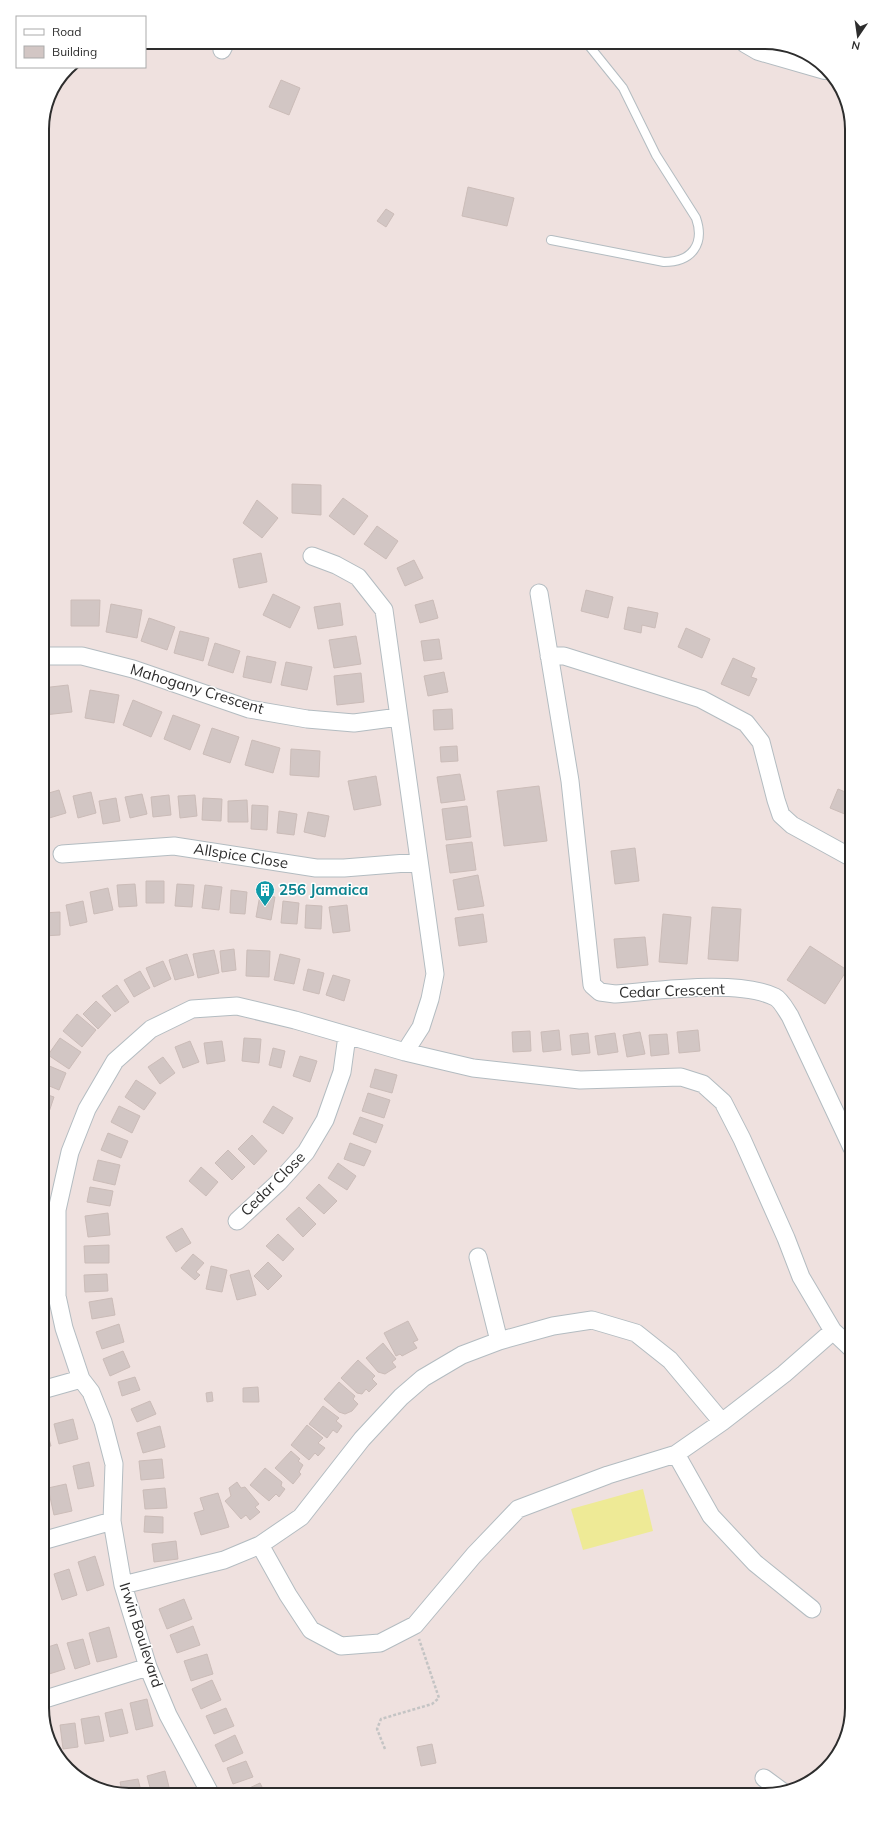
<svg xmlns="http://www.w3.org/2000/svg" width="894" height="1837" viewBox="0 0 894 1837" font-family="Mulish,sans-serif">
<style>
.pitch{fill:#eeea96}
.building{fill:#d2c6c4;stroke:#cbbcb8}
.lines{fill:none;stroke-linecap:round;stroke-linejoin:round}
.lane-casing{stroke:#b3bcc1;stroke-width:10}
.street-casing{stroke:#b3bcc1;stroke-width:19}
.secondary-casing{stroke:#b3bcc1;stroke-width:24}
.path{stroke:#c4c4c4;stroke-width:2.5;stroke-dasharray:3 2;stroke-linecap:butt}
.lane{stroke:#fff;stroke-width:8}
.street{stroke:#fff;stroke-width:17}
.secondary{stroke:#fff;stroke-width:22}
.labels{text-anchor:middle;stroke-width:3;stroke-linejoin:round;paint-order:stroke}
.street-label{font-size:15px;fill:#2d2d2d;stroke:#fff}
.culture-label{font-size:15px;font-weight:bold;fill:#0d838f;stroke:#fff;text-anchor:start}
.rim{fill:none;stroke:#2d2d2d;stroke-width:2}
</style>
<rect width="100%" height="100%" fill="#efe1df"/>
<!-- pitch -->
<path class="pitch" d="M643,1489L653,1531L583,1550L571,1509Z"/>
<!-- building -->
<path class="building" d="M281,80L300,88L289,115L269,107Z
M468,187L514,198L507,226L462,216Z
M386,209L394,214L386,227L377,221Z
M292,484L321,485V515L292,513Z
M343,498L368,516L354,535L329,516Z
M257,500L278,518L262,538L243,523Z
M377,526L398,541L386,559L364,544Z
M261,553L267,582L239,588L233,559Z
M414,560L423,578L405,586L397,568Z
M586,590L613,597L608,618L581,611Z
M273,594L300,607L290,628L263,615Z
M71,600H100L99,626H71Z
M433,600L438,618L420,623L415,605Z
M340,603L343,625L318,629L314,607Z
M111,604L142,610L137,638L106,632Z
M628,607L658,613L655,628L642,625L641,633L624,629Z
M149,618L175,627L167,650L141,641Z
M686,628L710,639L702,658L678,647Z
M180,631L209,638L203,661L174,653Z
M356,636L361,664L334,668L329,640Z
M439,639L442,659L424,661L421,641Z
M215,643L240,651L233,673L208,665Z
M247,656L276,662L271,683L243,677Z
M733,658L755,668L751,677L757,679L749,696L721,684Z
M286,662L312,667L307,690L281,685Z
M444,672L448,692L428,696L424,676Z
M361,673L364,702L337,705L334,676Z
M68,685L72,712L44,715L42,688Z
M90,690L119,695L114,723L85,718Z
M133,700L162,712L151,737L123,725Z
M452,709L453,729L434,730L433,710Z
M173,715L200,725L190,750L164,739Z
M212,728L239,737L230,763L203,754Z
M252,740L280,748L273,773L245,765Z
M457,746L458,761L441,762L440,747Z
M291,749L320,751L319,777L290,775Z
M460,774L465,800L441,803L437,777Z
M376,776L381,805L354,810L348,781Z
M539,786L547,841L504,846L497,791Z
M838,789L850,794L846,804L852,807V817L830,808Z
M59,790L66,813L46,819L42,805V795Z
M91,792L96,813L78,818L73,796Z
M142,794L147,814L130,818L125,797Z
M169,795L171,815L153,817L151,797Z
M195,795L197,816L180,818L178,796Z
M116,798L120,821L103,824L99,801Z
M203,798L222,799L221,821L202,820Z
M247,800L248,822H228V801Z
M252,805L268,806L267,830L251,829Z
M467,806L471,837L446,840L442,809Z
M279,811L297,814L294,835L277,833Z
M308,812L329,816L325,837L304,832Z
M472,842L476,870L450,873L446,845Z
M635,848L639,881L615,884L611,851Z
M478,875L484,906L458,910L453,880Z
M146,881H164V903H146Z
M135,884L137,906L119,907L117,885Z
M177,884L194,885L192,907L175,906Z
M205,885L222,887L219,910L202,908Z
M108,888L113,910L94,914L90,892Z
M231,890L247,892L245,914L230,913Z
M260,895L275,897L271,920L256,917Z
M83,901L87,922L70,926L66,905Z
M283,901L299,903L297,924L281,923Z
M306,905L322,906L321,929L305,928Z
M347,905L350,931L333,933L329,907Z
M712,907L741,909L738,961L708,959Z
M60,912V935L43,936L42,913Z
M483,914L487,942L459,946L455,918Z
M663,914L691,917L687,964L659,962Z
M645,937L648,965L617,968L614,939Z
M810,946L847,970L825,1004L787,980Z
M234,949L236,970L222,972L220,951Z
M214,950L219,973L198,978L193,954Z
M247,950L270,951L269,977L246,976Z
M187,954L194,975L175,980L169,960Z
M280,954L300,959L294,984L274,980Z
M163,961L171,979L154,987L146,968Z
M308,969L324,973L319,994L303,990Z
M140,971L150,988L134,997L124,980Z
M333,975L350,980L344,1001L326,995Z
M117,985L129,1002L115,1012L102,996Z
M96,1001L111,1015L98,1029L83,1014Z
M77,1014L96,1030L82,1047L63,1031Z
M559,1030L561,1050L543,1052L541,1032Z
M698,1030L700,1051L679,1053L677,1032Z
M530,1031L531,1051L513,1052L512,1032Z
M640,1032L645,1054L627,1057L623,1035Z
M588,1033L590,1053L572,1055L570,1035Z
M615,1033L618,1052L598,1055L595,1036Z
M667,1034L669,1054L651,1056L649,1035Z
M60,1038L81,1052L69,1069L48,1055Z
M244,1038L261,1039L259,1063L242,1061Z
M190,1041L199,1062L183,1068L175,1047Z
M222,1041L225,1061L207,1064L204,1043Z
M273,1048L285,1051L281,1068L269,1065Z
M300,1056L317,1061L310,1082L293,1076Z
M163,1057L175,1073L160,1084L148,1067Z
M47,1065L66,1073L59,1090L42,1083V1076Z
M375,1069L397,1075L392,1093L370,1087Z
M136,1080L156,1093L144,1110L125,1097Z
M42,1093L54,1097L49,1112L42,1110Z
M368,1093L390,1100L384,1118L362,1111Z
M119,1106L140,1116L132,1133L111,1122Z
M273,1106L293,1118L283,1134L263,1122Z
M42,1115L48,1116L43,1138H42Z
M360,1117L383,1125L376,1143L353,1134Z
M108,1133L128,1141L121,1158L101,1150Z
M252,1135L267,1151L254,1165L238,1149Z
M350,1143L371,1151L364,1166L344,1159Z
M228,1150L245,1167L232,1180L215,1163Z
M98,1160L120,1165L115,1185L93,1180Z
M338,1163L356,1176L347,1190L328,1178Z
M201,1167L218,1182L206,1196L189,1181Z
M319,1184L337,1201L324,1214L306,1198Z
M90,1187L113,1191L110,1206L87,1202Z
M299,1207L316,1224L303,1237L286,1219Z
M108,1213L110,1235L88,1237L85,1216Z
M182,1228L191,1243L176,1252L166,1237Z
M278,1234L294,1249L283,1261L266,1246Z
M109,1245V1263H85L84,1246Z
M193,1254L204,1263L196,1272L200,1275L195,1280L181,1268Z
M268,1262L282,1276L268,1290L254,1276Z
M211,1266L227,1270L222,1292L206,1289Z
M249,1270L256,1295L237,1300L230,1275Z
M107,1274L108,1291L85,1292L84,1275Z
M112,1298L115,1315L92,1319L89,1302Z
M408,1321L418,1340L413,1342L417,1348L402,1356L400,1354L396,1356L384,1333Z
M119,1324L124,1342L102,1349L96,1332Z
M383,1343L396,1359L392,1362L396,1367L385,1374L378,1372L366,1358Z
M123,1351L130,1367L110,1376L103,1359Z
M358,1360L375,1376L372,1379L377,1384L369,1392L366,1389L362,1394L357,1393L341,1378Z
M135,1377L140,1390L122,1396L118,1382Z
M339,1382L355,1396L353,1399L358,1404L352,1411L345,1414L339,1412L324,1399Z
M258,1387L259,1402H243V1388Z
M212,1392L213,1401L207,1402L206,1393Z
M150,1401L156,1414L137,1422L131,1409Z
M323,1406L339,1418L336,1421L342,1426L337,1433L333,1430L327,1438L309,1424Z
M73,1419L78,1439L59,1444L54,1424Z
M45,1425L51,1446L42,1448V1426Z
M307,1425L323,1438L318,1443L325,1448L318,1456L315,1453L309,1460L291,1445Z
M160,1426L165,1447L143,1453L137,1433Z
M291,1451L300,1459L298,1461L303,1465L299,1472L301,1474L293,1484L275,1468Z
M162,1459L164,1478L141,1480L139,1461Z
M89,1462L94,1486L78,1489L73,1466Z
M265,1468L282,1482L281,1486L285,1489L279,1497L276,1494L269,1501L250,1485Z
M237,1482L241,1488L245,1487L259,1504L255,1507L260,1512L250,1520L246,1515L241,1519L225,1501L231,1496L229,1488Z
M66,1484L72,1511L54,1515L48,1488Z
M165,1488L167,1508L145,1509L143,1490Z
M218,1493L229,1527L201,1535L194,1513L204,1510L200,1498Z
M42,1495L49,1518L42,1520Z
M145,1516L163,1517V1533L144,1532Z
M176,1541L178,1559L154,1562L152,1544Z
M95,1556L104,1585L87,1591L78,1562Z
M69,1569L77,1595L62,1600L54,1574Z
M42,1581L49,1600L42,1602Z
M184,1599L192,1619L167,1629L159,1609Z
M193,1626L200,1645L177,1653L170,1635Z
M109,1627L117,1657L97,1662L89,1633Z
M83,1639L90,1664L75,1669L67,1643Z
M57,1644L65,1669L46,1675L42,1661V1649Z
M207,1654L213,1674L191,1681L184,1661Z
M212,1680L221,1700L201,1709L192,1689Z
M147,1699L153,1726L136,1730L130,1703Z
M226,1708L234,1726L214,1734L206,1716Z
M122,1709L128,1733L110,1737L105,1713Z
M99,1716L104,1741L85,1744L81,1719Z
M75,1723L78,1747L63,1749L60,1725Z
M235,1735L243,1753L223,1762L215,1745Z
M432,1744L436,1763L421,1766L417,1747Z
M246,1761L253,1777L233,1784L227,1768Z
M165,1771L171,1795H152L147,1776Z
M138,1779L142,1795H123L120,1782Z
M260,1783L266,1795H240L239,1793Z"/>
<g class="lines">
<defs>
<path id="lane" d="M551,240L664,262C692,262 705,244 696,218L656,155L623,88L586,42"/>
<path id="street" d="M222,50L226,42
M312,556L336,565L358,577L384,610L435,974L430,999L421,1027L405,1052
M539,593L570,781L592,985L600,992L615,994C656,991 738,979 775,997C781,1000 786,1010 790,1016L852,1148
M42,656H82L133,669L249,709L307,719L354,723L399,717
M549,656H564L701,699L746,723L761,742L776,800L781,815L792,825L852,858
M62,854L174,846L316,868H344L419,862
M237,1221L279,1182L306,1152L325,1120L342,1072L347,1036
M478,1257L499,1341
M42,1390L81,1379
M676,1454L711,1516L755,1563L812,1609
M42,1541L112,1521
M260,1545L288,1595L311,1630L341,1646L380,1643L415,1625L474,1555L518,1509L608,1475L676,1454L722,1422L784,1374L833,1331
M123,1585L224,1560L260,1545L301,1517L362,1439L401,1397L423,1378L462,1355L499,1341L553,1326L592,1320L636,1333L670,1360L722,1422
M42,1700L148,1667
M764,1778L783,1792
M211,1795L168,1715L148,1667L123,1585L112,1521L114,1464L103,1422L91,1392L81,1379L64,1328L57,1296V1210L70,1152L87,1109L115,1061L151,1029L192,1009L237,1006L295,1020L405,1052L473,1068L580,1080L681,1077L703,1084L723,1102L742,1139L786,1238L801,1277L833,1331L852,1349"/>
<path id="secondary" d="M747,42L759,49L825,68"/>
</defs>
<!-- lane casing -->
<use href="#lane" class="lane-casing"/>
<!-- street casing -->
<use href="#street" class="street-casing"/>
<!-- secondary casing -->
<use href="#secondary" class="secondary-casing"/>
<!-- path -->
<path class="path" d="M385,1749L377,1729L381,1719L432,1704L439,1698L419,1639"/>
<!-- lane -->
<use href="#lane" class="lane"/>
<!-- street -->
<use href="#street" class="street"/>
<!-- secondary -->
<use href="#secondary" class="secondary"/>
</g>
<!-- icons -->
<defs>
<symbol id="building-pin" viewBox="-11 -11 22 30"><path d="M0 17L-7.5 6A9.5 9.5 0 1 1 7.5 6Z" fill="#0f9aa8" stroke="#fff"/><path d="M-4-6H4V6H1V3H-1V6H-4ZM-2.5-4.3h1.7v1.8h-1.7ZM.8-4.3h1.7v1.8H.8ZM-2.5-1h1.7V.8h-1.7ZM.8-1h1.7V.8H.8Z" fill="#fff"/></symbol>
</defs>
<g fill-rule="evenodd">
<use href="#building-pin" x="254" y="879" width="22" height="30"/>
</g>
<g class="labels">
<!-- street labels -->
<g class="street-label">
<text transform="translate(197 689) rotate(17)" y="5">Mahogany Crescent</text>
<text transform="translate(241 856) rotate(9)" y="5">Allspice Close</text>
<text transform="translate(672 991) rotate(-2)" y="5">Cedar Crescent</text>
<text transform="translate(273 1184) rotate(-45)" y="5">Cedar Close</text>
<text transform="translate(141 1635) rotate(72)" y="5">Irwin Boulevard</text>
</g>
<!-- culture labels -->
<g class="culture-label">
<text x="279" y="895">256 Jamaica</text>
</g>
</g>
<!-- crop -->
<path d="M0 0H894V1837H0ZM129 49H765A80 80 0 0 1 845 129V1708A80 80 0 0 1 765 1788H129A80 80 0 0 1 49 1708V129A80 80 0 0 1 129 49Z" fill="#fff" fill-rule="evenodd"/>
<path class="rim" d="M129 49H765A80 80 0 0 1 845 129V1708A80 80 0 0 1 765 1788H129A80 80 0 0 1 49 1708V129A80 80 0 0 1 129 49Z"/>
<!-- legend -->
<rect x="16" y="16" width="130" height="52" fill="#ffffff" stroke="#ababab"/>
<rect x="24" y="29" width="20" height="6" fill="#ffffff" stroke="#ababab"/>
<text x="52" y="36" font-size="12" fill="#2d2d2d">Road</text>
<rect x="24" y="46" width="20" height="12" fill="#d2c6c4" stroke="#ababab"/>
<text x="52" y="56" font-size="12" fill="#2d2d2d">Building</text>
<!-- north arrow -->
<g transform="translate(858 36) rotate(193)" stroke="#ffffff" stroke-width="3" paint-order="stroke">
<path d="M0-3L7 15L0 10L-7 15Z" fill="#2d2d2d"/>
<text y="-6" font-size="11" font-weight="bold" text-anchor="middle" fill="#2d2d2d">N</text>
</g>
</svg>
